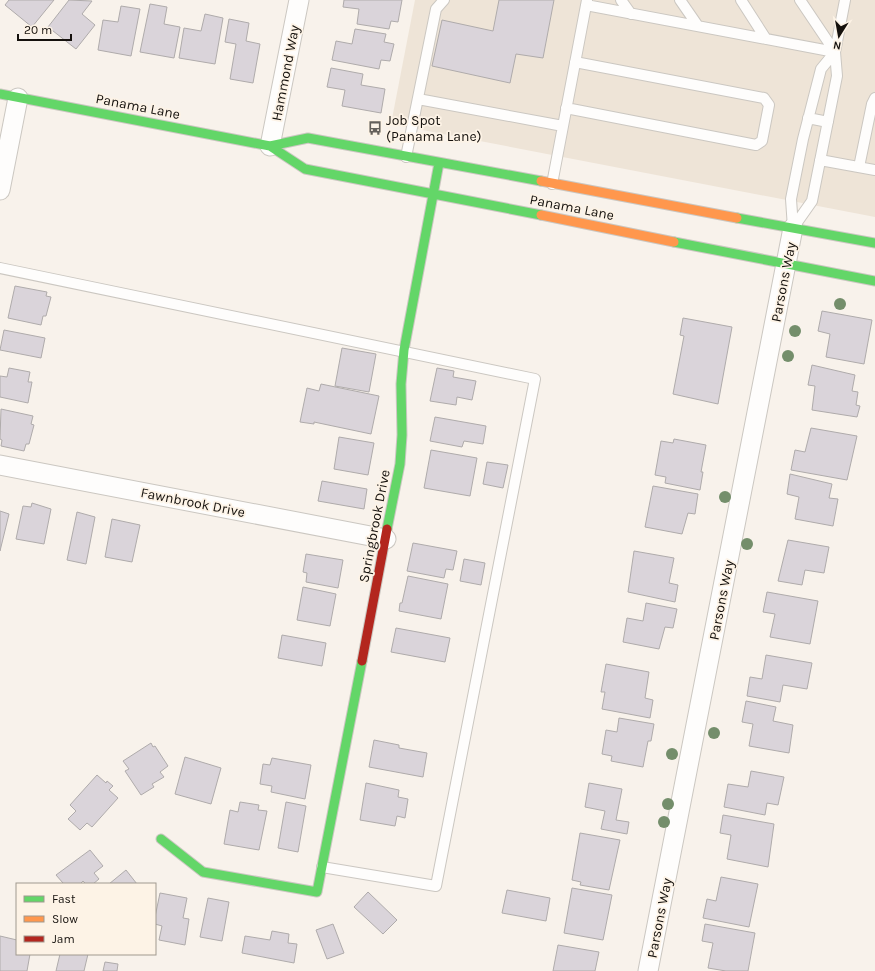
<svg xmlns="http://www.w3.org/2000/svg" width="875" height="971" viewBox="0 0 875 971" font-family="Karla,sans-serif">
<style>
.commercial{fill:#eee4d7}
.building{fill:#dad4da;stroke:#afabab}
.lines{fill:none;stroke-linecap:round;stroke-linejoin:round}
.lane-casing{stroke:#cbc7c1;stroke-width:12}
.street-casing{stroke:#cbc7c1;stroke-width:21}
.fast-casing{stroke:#cbc7c1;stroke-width:11}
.slow-casing{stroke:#cbc7c1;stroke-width:11}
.jam-casing{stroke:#cbc7c1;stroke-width:11}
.lane{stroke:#fefdfc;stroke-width:10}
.street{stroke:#fefdfc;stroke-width:19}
.fast{stroke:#63d668;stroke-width:9}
.slow{stroke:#ff974d;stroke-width:9}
.jam{stroke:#b3261e;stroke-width:9}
.tree{fill:#748e6b}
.labels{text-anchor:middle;stroke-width:3.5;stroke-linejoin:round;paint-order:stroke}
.street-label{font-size:14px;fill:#15110d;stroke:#fdf3e6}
.poi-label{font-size:14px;fill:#15110d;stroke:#fdf3e6;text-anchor:start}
</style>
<rect width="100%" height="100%" fill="#f8f2eb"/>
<!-- commercial -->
<path class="commercial" d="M415,0H875V217L391,124Z"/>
<!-- building -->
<path class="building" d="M9,0H54L32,27L5,5Z
M69,0L92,1L82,14L95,25L76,49L48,27Z
M344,0H402L398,22L391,21L389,29L357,24L359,9L343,7Z
M499,0H554L543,58L516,54L510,83L432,66L442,20L493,31Z
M150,4L167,7L164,24L180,27L174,58L140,52Z
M121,6L140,9L131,56L98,50L103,20L118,22Z
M205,14L223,18L215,64L179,58L184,28L201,31Z
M229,19L249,23L246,41L260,44L253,83L230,79L236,44L225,42Z
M355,29L386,34L384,42L394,44L390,61L381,60L379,69L332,60L336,41L352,44Z
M331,68L363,74L361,85L385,89L381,113L342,106L345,90L327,87Z
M15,286L47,292L46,296L51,297L46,316H43L41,325L8,318Z
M822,311L872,320L864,364L826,357L830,334L818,331Z
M683,318L732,327L718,404L673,394L684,336L680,335Z
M4,330L45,338L41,358L0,350Z
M342,348L376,354L369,392L335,386Z
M812,365L855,375L852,391L858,392L856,405L860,406L857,417L812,410L815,386L808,385Z
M9,368L30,372L28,382H32L28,403L0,397V376L7,377Z
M437,368L454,371L453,377L476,381L472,400L457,397L456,405L430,401Z
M321,384L379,396L371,434L314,422V424L300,422L307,388L319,391Z
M1,409L33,416L31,424L34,425L29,444H26L24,451L1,446L2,440L0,439Z
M435,417L486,426L483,444L464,441L462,447L430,441Z
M811,428L857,436L847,480L791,470L795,450L805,452Z
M339,437L374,443L368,475L334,469Z
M674,439L706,445L701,472H703L700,490L665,483L666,477L655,475L661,441L673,443Z
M431,450L477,458L470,496L424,488Z
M487,462L508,465L503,488L483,484Z
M790,474L832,484L829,498L838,499L833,526L795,519L799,497L787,494Z
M322,481L367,489L364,509L318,501Z
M653,486L698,494L695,514L688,513L682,534L645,527Z
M32,503L51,509L44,544L16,539L23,506L31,507Z
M0,511L9,514L0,551Z
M77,512L95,517L86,564L67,560Z
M112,519L140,525L132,562L105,557Z
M788,540L829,547L824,573L805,570L802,585L778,581Z
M413,543L457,551L453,570L446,569L444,578L407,571Z
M634,551L674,558L669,583L678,585L675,602L628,592Z
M306,554L343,560L338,588L306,582L307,573L303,572Z
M464,559L485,563L481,585L460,581Z
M408,576L448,584L441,619L399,611L400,603H402Z
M303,587L336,594L330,626L297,620Z
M767,592L818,601L810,644L770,637L775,614L763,612Z
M646,603L677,609L673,628L665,627L659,649L623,642L627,618L643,621Z
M396,628L450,638L445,662L391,652Z
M282,635L326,643L322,666L278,658Z
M766,655L812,663L807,689L783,685L780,702L747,696L750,677L762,679Z
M606,664L649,672L645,698L653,700L650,718L602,709L605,692H601Z
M746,701L776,707L773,721L793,725L789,753L749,746L753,724L742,722Z
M619,718L654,724L651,741H648L643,767L611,761L612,756L602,754L606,730L617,732Z
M374,740L399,745V748L427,753L423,777L369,767Z
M151,743L153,747L155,746L168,766L160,772L164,777L152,784L154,787L141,795L125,771L129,769L123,761Z
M185,757L221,768L211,804L175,794Z
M272,758L311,765L305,799L271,792L272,786L260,784L263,764L270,765Z
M751,771L784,777L778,805L767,803L765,815L724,807L728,784L748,787Z
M97,775L106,783L107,781L113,786L109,790L118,798L92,827L87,823L80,830L68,819L76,811L70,805Z
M366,783L399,790L398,797L408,799L405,818L397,816L395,826L360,820Z
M589,783L622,789L616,820L629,822L627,834L601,829L605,811L585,807Z
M240,802L259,805L258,810L267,811L259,850L224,844L230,810L238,812Z
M286,802L306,806L298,852L278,848Z
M723,815L774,824L768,867L727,859L731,835L720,833Z
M580,833L620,840L609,890L580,885L581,882L572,880Z
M90,850L103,866L94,873L99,879L93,884H86L83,881L80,884H61L63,883L56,875Z
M126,870L137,884H109Z
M721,877L758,884L749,927L703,918L707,899L716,901Z
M572,888L612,895L603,940L564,933Z
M507,890L550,898L546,921L502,913Z
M368,892L397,920L383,934L354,907Z
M160,893L187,898L183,918L189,919L185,945L159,940L162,926L155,924V917Z
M208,898L229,902L222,941L200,937Z
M333,924L344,953L327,959L316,930Z
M705,924L755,933L748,971H726L708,968L713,943L702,941Z
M272,931L289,934L288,943L297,944L294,963L242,953L245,936L270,940Z
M0,936L17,940V954H30L27,971H0Z
M558,945L599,952L595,971H553Z
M60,954H88L84,971H56Z
M105,962L118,964L117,971H103Z"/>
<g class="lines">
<defs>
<path id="lane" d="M621,0L631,14
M680,0L698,26
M741,0L766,39
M800,0L835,52
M586,5L835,52
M835,52L837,76L812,201L793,228L791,199L803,139L821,69Z
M835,52L845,0
M418,99L563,126
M566,108L756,145L762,141L769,105L764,98L575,62
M808,118L828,122
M406,157L436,9L444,0
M820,160L875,170
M859,167L872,104L875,98
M552,184L587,0
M0,268L535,379L436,886L322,867"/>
<path id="street" d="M270,146L299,0
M0,190L18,98
M0,465L386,539
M648,971L793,228"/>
<path id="fast" d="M0,94L270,146L308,138L541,181
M270,146L305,169L541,215
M737,218L875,243
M674,242L875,281
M387,529L400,464L402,435L401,384L404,350L439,163
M161,839L203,872L317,892L362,661"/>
<path id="slow" d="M541,181L737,218
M541,215L674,242"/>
<path id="jam" d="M362,661L387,529"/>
</defs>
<!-- lane casing -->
<use href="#lane" class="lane-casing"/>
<!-- street casing -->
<use href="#street" class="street-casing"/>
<!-- fast casing -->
<use href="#fast" class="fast-casing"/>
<!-- slow casing -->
<use href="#slow" class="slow-casing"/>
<!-- jam casing -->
<use href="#jam" class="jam-casing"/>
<!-- lane -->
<use href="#lane" class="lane"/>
<!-- street -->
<use href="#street" class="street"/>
<!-- fast -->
<use href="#fast" class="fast"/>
<!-- slow -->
<use href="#slow" class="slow"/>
<!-- jam -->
<use href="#jam" class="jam"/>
</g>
<!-- trees -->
<g class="tree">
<circle cx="840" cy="304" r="6"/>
<circle cx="795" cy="331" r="6"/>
<circle cx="788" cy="356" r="6"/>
<circle cx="725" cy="497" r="6"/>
<circle cx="747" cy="544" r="6"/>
<circle cx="714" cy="733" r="6"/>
<circle cx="672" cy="754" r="6"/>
<circle cx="668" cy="804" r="6"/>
<circle cx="664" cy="822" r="6"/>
</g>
<!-- icons -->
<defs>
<symbol id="bus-bare" viewBox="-9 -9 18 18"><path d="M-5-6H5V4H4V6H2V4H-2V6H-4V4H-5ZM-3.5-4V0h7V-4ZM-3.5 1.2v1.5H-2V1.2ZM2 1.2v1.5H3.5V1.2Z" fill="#64605b" stroke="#fdf3e6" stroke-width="2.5" paint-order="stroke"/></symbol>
</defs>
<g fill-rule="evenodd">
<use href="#bus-bare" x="365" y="118" width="20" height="20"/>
</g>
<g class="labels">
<!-- street labels -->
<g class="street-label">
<text transform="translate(285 73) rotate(-79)" y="5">Hammond Way</text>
<text transform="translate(138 106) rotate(11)" y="5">Panama Lane</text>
<text transform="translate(572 207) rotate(11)" y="5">Panama Lane</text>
<text transform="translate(783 282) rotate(-79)" y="5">Parsons Way</text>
<text transform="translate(193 502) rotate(11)" y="5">Fawnbrook Drive</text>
<text transform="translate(374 526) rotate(-79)" y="5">Springbrook Drive</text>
<text transform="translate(721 600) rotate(-79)" y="5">Parsons Way</text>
<text transform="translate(659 918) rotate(-79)" y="5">Parsons Way</text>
</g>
<!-- poi labels -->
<g class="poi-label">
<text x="386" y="125">Job Spot<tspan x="386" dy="16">(Panama Lane)</tspan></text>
</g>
</g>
<!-- legend -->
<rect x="16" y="883" width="140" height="72" fill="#fdf3e6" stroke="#a0998f"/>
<rect x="24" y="896" width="20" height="6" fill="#63d668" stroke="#a0998f"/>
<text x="52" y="903" font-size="12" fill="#15110d">Fast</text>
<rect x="24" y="916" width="20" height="6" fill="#ff974d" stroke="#a0998f"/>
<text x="52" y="923" font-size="12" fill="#15110d">Slow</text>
<rect x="24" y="936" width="20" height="6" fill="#b3261e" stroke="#a0998f"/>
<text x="52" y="943" font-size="12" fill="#15110d">Jam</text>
<!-- north arrow -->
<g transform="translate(839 36) rotate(191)" stroke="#fdf3e6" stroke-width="3" paint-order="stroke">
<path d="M0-3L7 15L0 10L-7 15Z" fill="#15110d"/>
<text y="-6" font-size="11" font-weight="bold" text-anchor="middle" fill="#15110d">N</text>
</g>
<!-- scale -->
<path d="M18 34v6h53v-6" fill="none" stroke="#15110d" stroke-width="2"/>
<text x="24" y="34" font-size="12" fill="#15110d" stroke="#fdf3e6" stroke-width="3" paint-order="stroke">20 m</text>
</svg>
